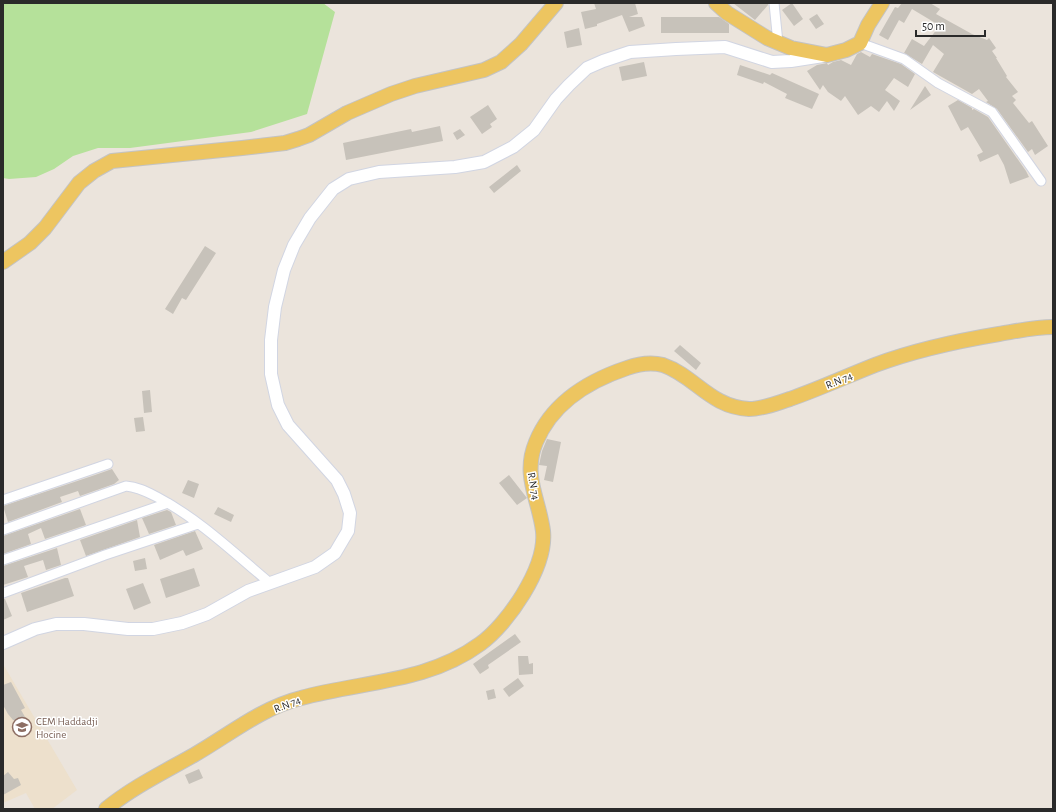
<svg xmlns="http://www.w3.org/2000/svg" width="1056" height="812" viewBox="0 0 1056 812" font-family="'Alegreya Sans',sans-serif">
<style>
.education{fill:#ede0cc}
.green{fill:#b5e19a}
.building{fill:#c7c2ba}
.lines{fill:none;stroke-linecap:round;stroke-linejoin:round}
.street-casing{stroke:#d1d5e2;stroke-width:11}
.secondary-casing{stroke:#d1d5e2;stroke-width:14}
.primary-casing{stroke:#c3c3c3;stroke-width:16}
.street{stroke:#fff;stroke-width:9}
.secondary{stroke:#fff;stroke-width:12}
.primary{stroke:#edc560;stroke-width:14}
.labels{text-anchor:middle;stroke-width:3;stroke-linejoin:round;paint-order:stroke}
.street-label{font-size:11px;fill:#2a2a2a;stroke:#fff}
.education-label{font-size:11px;fill:#785e54;stroke:#fff;text-anchor:start}
</style>
<rect width="100%" height="100%" fill="#ebe4dc"/>
<!-- education -->
<path class="education" d="M3,664L77,790L52,809H35L26,793L3,803Z"/>
<!-- green -->
<path class="green" d="M3,3H323L335,12L307,114L251,132L130,148H98L73,156L54,169L36,177L9,179L3,178Z"/>
<!-- building -->
<path class="building" d="M594,3H635L638,14L629,17H642L645,26L629,32L622,15L597,24V26L585,29L581,12L596,9Z
M733,3H768V5L755,20Z
M792,3L803,19L794,26L782,10Z
M902,3H930L940,9L936,14L972,34L987,40L989,38L996,48L992,51L997,58H996L1007,76L1006,77L1018,92L1012,96L1016,100L1013,103L1029,123L1032,121L1048,146L1035,155L1032,149L1028,152L997,109L986,102L988,101L979,89L972,94L933,72L944,54L933,45L922,64L904,53L912,39L924,46L937,29L935,27L937,24L912,9L904,23L899,20L888,40L879,35L895,7L898,8Z
M817,14L824,24L816,29L809,19Z
M661,17H719L729,24V33H661Z
M579,28L582,45L567,48L564,32Z
M861,52L870,57L872,54L901,64L915,74L908,87L894,78L885,90L900,101L894,111L887,101L879,112L871,106L858,115L845,96L841,101L828,92L823,85L820,90L807,71L817,65L827,63L828,65L833,62L841,60L851,65L857,54Z
M644,62L647,76L622,81L619,67Z
M740,65L770,75L772,73L819,94L812,109L785,98L787,94L764,82L763,84L737,75Z
M925,86L931,95L910,110Z
M958,100L972,108V110L974,109L988,117L1026,171L1029,177L1010,184L1004,165L998,154L980,162L977,155L983,152L968,127L961,131L948,106Z
M488,105L497,119L490,124L492,127L482,134L470,117Z
M440,126L443,141L346,160L343,143L411,129L412,132Z
M460,129L465,135L457,140L453,133Z
M517,165L521,171L494,193L489,187Z
M205,246L216,253L186,300L182,298L173,314L165,309Z
M680,345L701,363L696,370L674,351Z
M150,390L152,412L144,413L142,391Z
M143,417L145,431L136,432L134,418Z
M547,439L561,442L553,482L544,480L547,466L539,465L542,451Z
M112,469L119,480L114,484L80,496L78,491L60,497L62,502L8,522L3,506L95,475Z
M509,475L527,498L517,505L499,483Z
M188,480L199,484L194,498L182,493Z
M218,507L234,515L231,522L214,514Z
M80,509L86,525L45,539L41,528L28,534L31,544L3,554V536Z
M167,510L171,512L176,525L149,534L142,518Z
M137,520L140,537L86,556L80,540Z
M195,531L203,549L186,556L183,550L160,560L154,545Z
M57,548L61,565L46,570L43,560L24,566L28,577L3,585V566Z
M145,558L147,569L135,571L133,561Z
M194,568L200,586L166,598L160,579Z
M65,578H68L74,596L27,612L21,593Z
M143,583L151,603L134,610L126,589Z
M5,599L12,616L3,620V599Z
M515,634L521,642L488,665L489,668L480,674L473,664Z
M518,656H528L529,664L533,663V674L519,675Z
M518,678L524,686L509,697L503,689Z
M11,682L25,708L21,710L28,722L20,723L13,720L8,714L3,705V685Z
M494,689L496,698L488,700L486,691Z
M199,769L203,778L189,784L185,775Z
M8,772L14,779L18,778L21,785L3,795V776Z"/>
<g class="lines">
<defs>
<path id="street" d="M774,3L778,43
M860,43L904,59L938,83L992,112L1041,181
M3,500L108,464
M3,530L126,486C138,487 147,492 157,497C199,519 234,553 270,583
M3,560L168,503
M3,593L105,555L198,524"/>
<path id="secondary" d="M3,643L35,629L56,624H84L128,629H153L182,623L207,614L248,591L315,567L335,553L348,531L350,513L344,494L337,480L288,425L278,405L271,374V340L275,307L284,270L294,245L310,218L333,189L349,179L379,172L455,167L484,162L513,147L534,130L556,99L569,85L587,68L603,61L630,52L676,49L725,47L772,62L791,61L823,56"/>
<path id="primary" d="M716,3L727,13L767,38L791,48L827,55L846,50L860,43L868,25L882,3
M3,262L30,243L45,228L79,183L94,171L112,161L242,148L285,143L298,139L309,135L347,113L391,94L415,86L484,70L501,62L521,44L556,3
M106,809C133,787 164,772 194,755C229,735 261,708 301,698C362,681 427,683 480,644C508,624 547,567 543,531C539,499 522,475 536,442C552,403 588,381 627,368C638,364 652,362 663,365C695,376 710,407 749,409C763,409 777,403 790,399C819,389 847,376 875,365C915,350 957,341 999,334C1017,331 1035,327 1053,327"/>
</defs>
<!-- street casing -->
<use href="#street" class="street-casing"/>
<!-- secondary casing -->
<use href="#secondary" class="secondary-casing"/>
<!-- primary casing -->
<use href="#primary" class="primary-casing"/>
<!-- street -->
<use href="#street" class="street"/>
<!-- secondary -->
<use href="#secondary" class="secondary"/>
<!-- primary -->
<use href="#primary" class="primary"/>
</g>
<!-- icons -->
<defs>
<symbol id="school-ring" viewBox="-11 -11 22 22"><circle r="9.5" fill="#fff" stroke="#8d6e63" stroke-width="1.5"/><path d="M0-5L7-2L0 1L-7-2ZM-4 1L0 2.5L4 1V4Q0 6-4 4Z" fill="#8d6e63"/></symbol>
</defs>
<g fill-rule="evenodd">
<use href="#school-ring" x="11" y="716" width="22" height="22"/>
</g>
<g class="labels">
<!-- street labels -->
<g class="street-label">
<text transform="translate(839 380) rotate(-22)" y="4">R.N 74</text>
<text transform="translate(534 486) rotate(80)" y="4">R.N 74</text>
<text transform="translate(287 704) rotate(-21)" y="4">R.N 74</text>
</g>
<!-- education labels -->
<g class="education-label">
<text x="36" y="725">CEM Haddadji<tspan x="36" dy="13">Hocine</tspan></text>
</g>
</g>
<!-- border -->
<rect width="1056" height="812" fill="none" stroke="#2a2a2a" stroke-width="8"/>
<!-- scale -->
<path d="M916 30v6h69v-6" fill="none" stroke="#2a2a2a" stroke-width="2"/>
<text x="922" y="30" font-size="12" fill="#2a2a2a" stroke="#ffffff" stroke-width="3" paint-order="stroke">50 m</text>
</svg>
